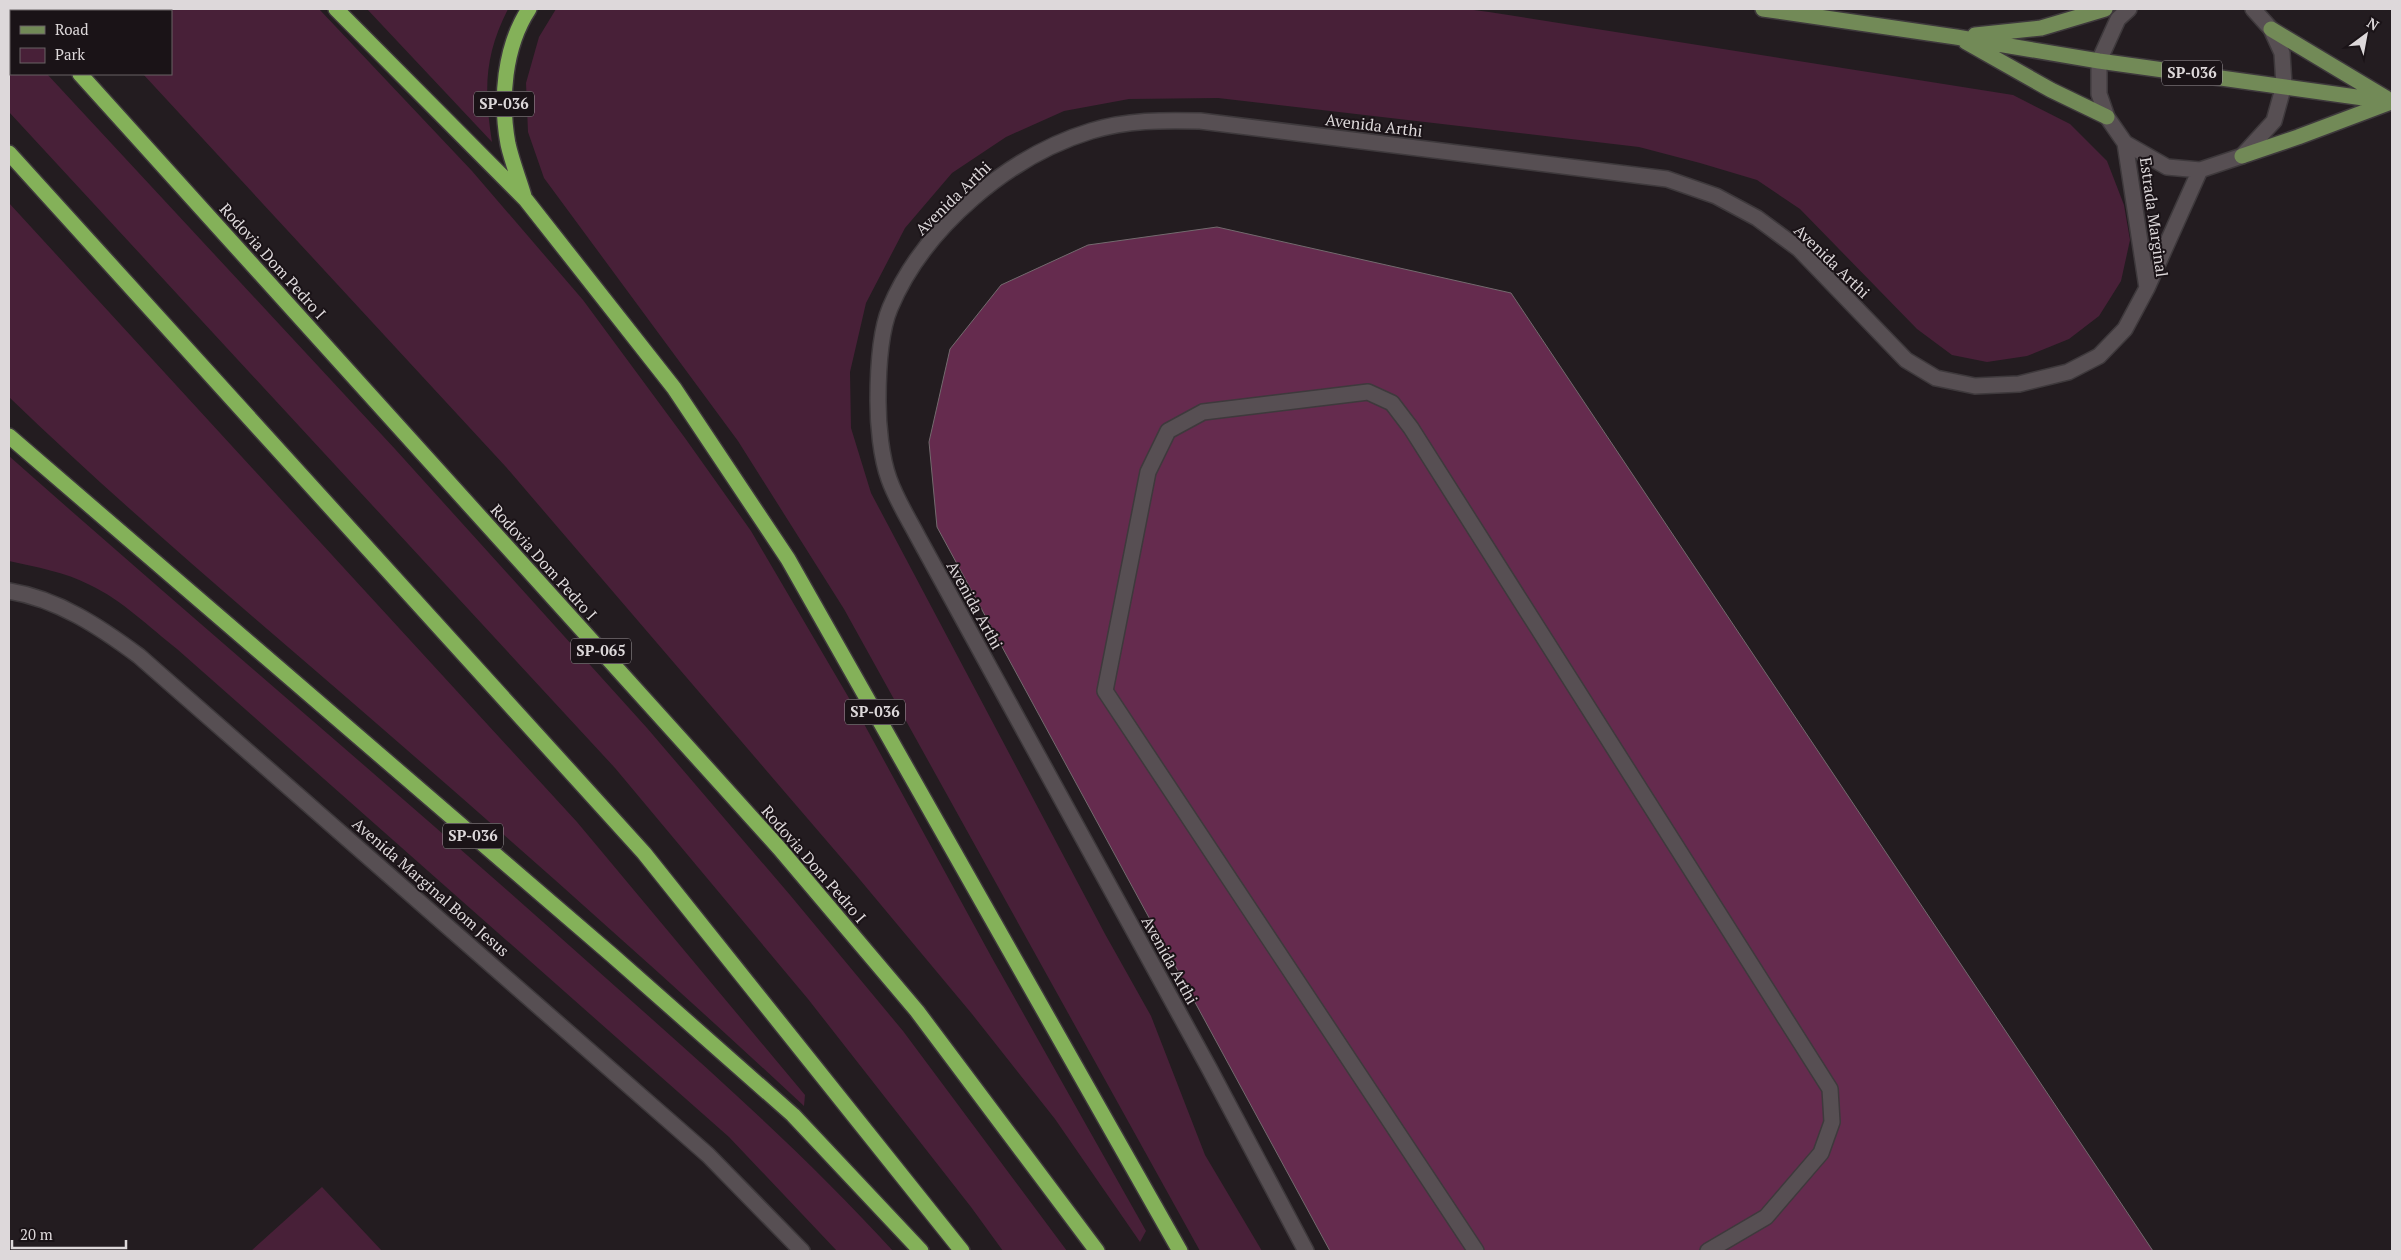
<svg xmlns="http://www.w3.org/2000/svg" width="2401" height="1260" viewBox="0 0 2401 1260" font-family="'PT Serif',serif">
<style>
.green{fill:#482038}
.building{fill:#652b4e;stroke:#736a6e}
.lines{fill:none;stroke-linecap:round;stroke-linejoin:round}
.minor-casing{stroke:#3e393c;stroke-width:18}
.major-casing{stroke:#3e393c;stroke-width:18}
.highway-casing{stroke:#3e393c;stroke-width:18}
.minor{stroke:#574f53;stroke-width:15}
.major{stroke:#728a57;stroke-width:15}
.highway{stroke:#84b159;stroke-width:15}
.major-bridge-casing{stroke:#3e393c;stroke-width:18;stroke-linecap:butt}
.major-bridge{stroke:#728a57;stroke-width:15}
.labels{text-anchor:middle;stroke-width:4;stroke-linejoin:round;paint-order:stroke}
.shield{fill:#1a1317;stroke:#a29da0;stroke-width:1}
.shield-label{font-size:15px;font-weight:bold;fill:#ddd8da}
.street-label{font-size:16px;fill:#ddd8da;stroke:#1a1317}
</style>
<rect width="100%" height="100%" fill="#231c20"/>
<!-- green -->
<path class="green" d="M176,9H319L472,171L583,300L685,438L751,531L863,722L992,958L1146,1231L1140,1242L1055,1119L972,1014L856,875L506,467L143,74H171L170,11Z
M367,9H508C484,56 484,90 492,142Z
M556,9H1466L1489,12L2013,95L2070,124L2107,161L2124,205L2130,240L2121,281L2099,316L2069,339L2027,356L1987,362L1952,355L1917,329L1800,209L1757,180L1700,163L1639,147L1218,98L1129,99L1064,111L1006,137L952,173L905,228L866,303L850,372L851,428L871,493L1105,934L1151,1016L1205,1155L1262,1251H1200L844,609L738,441L544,178L528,132L526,83L539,37Z
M9,33L11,35V74H47L395,449L647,728L790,895L903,1031L1067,1251H1003L971,1207L808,999L615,768L9,112Z
M9,203L577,822L805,1095L804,1106C659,971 511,840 361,710C242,607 122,506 9,397Z
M9,456C204,629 404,797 598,971C699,1061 802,1151 893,1251H837L729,1137L177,649C149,627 122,600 90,585C65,572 36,567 9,561Z
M322,1187L382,1251H251Z"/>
<!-- building -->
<path class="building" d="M1217,227L1511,293L2153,1251H1330L937,527L929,442L950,349L1001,285L1088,245Z"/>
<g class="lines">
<defs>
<path id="minor" d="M2129,9L2118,19L2099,61V94L2107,117L2125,143L2167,167L2200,170L2242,156L2274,121L2284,85L2282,53L2271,29L2253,9
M2125,143L2147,288
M9,591C58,599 100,627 139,656L708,1155L802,1251
M1306,1251L1209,1068L918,537C908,518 896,499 889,479C881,457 878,425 878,401C878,373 879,334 890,308C924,227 1009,156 1091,131C1127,120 1163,120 1200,121L1667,179L1716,196L1757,218L1799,249L1906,360L1936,378L1975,386L2019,384L2068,372L2099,356L2125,329L2147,288L2200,170
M1476,1251L1105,691L1148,472L1168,431L1203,412L1368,392L1392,403L1411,428L1830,1089L1832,1122L1821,1153L1766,1217L1708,1251"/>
<path id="major" d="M1763,9L1956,37L2099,61L2392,102
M111,11L118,9
M2271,29L2386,98
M1975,35L2041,28L2105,9
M1966,42L2051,90L2107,117
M9,48L11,47
M2242,156L2298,137L2391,102"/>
<path id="highway" d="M336,9L526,200L674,388L788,559L1180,1251
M80,74L779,848L917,1011L1097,1251
M9,153L644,853L962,1251
M524,196C519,179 512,162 508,144C500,100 504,47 529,9
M9,436L613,956L793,1115L921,1251"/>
</defs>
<!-- minor casing -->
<use href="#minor" class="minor-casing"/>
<!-- major casing -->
<use href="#major" class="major-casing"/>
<!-- highway casing -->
<use href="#highway" class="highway-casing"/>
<!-- minor -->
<use href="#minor" class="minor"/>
<!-- major -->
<use href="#major" class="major"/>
<!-- highway -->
<use href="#highway" class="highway"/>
<defs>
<path id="major-bridge" d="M13,11L20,9"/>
</defs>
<!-- major-bridge casing -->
<use href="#major-bridge" class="major-bridge-casing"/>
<!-- major-bridge -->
<use href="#major-bridge" class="major-bridge"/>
</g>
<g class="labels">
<!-- shield labels -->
<g class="shield">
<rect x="2162" y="60.5" width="60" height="25" rx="4"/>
<rect x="474" y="91.5" width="60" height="25" rx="4"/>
<rect x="571" y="638.5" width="60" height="25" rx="4"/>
<rect x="845" y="699.5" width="60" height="25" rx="4"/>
<rect x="443" y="823.5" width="60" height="25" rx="4"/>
</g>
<g class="shield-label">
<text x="2192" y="78">SP-036</text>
<text x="504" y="109">SP-036</text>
<text x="601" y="656">SP-065</text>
<text x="875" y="717">SP-036</text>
<text x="473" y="841">SP-036</text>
</g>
<!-- street labels -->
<g class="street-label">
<text transform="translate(1374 125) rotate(7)" y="6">Avenida Arthi</text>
<text transform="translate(953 198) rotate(-44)" y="6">Avenida Arthi</text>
<text transform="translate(2154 217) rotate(82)" y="6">Estrada Marginal</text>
<text transform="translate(273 261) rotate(48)" y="6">Rodovia Dom Pedro I</text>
<text transform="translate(1832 261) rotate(44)" y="6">Avenida Arthi</text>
<text transform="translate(544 562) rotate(48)" y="6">Rodovia Dom Pedro I</text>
<text transform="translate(975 605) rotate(61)" y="6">Avenida Arthi</text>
<text transform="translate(814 864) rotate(49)" y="6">Rodovia Dom Pedro I</text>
<text transform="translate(431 887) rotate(41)" y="6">Avenida Marginal Bom Jesus</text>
<text transform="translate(1170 960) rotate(61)" y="6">Avenida Arthi</text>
</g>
</g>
<!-- border -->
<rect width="2401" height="1260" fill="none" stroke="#ddd8da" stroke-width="20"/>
<!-- legend -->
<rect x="10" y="10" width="162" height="65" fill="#1a1317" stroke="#686265"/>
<rect x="20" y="26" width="25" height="8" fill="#728a57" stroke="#686265"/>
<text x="55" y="35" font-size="15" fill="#ddd8da">Road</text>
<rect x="20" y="48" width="25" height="15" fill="#482038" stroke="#686265"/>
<text x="55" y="60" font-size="15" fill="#ddd8da">Park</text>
<!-- north arrow -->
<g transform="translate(2366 35) rotate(32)" stroke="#1a1317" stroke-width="4" paint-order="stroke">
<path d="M0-4L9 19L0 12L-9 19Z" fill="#ddd8da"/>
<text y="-8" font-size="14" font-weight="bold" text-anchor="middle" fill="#ddd8da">N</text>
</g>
<!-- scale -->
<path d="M12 1240v8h114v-8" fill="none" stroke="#ddd8da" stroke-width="2.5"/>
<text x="20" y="1240" font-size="15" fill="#ddd8da" stroke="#1a1317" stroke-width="4" paint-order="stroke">20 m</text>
</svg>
